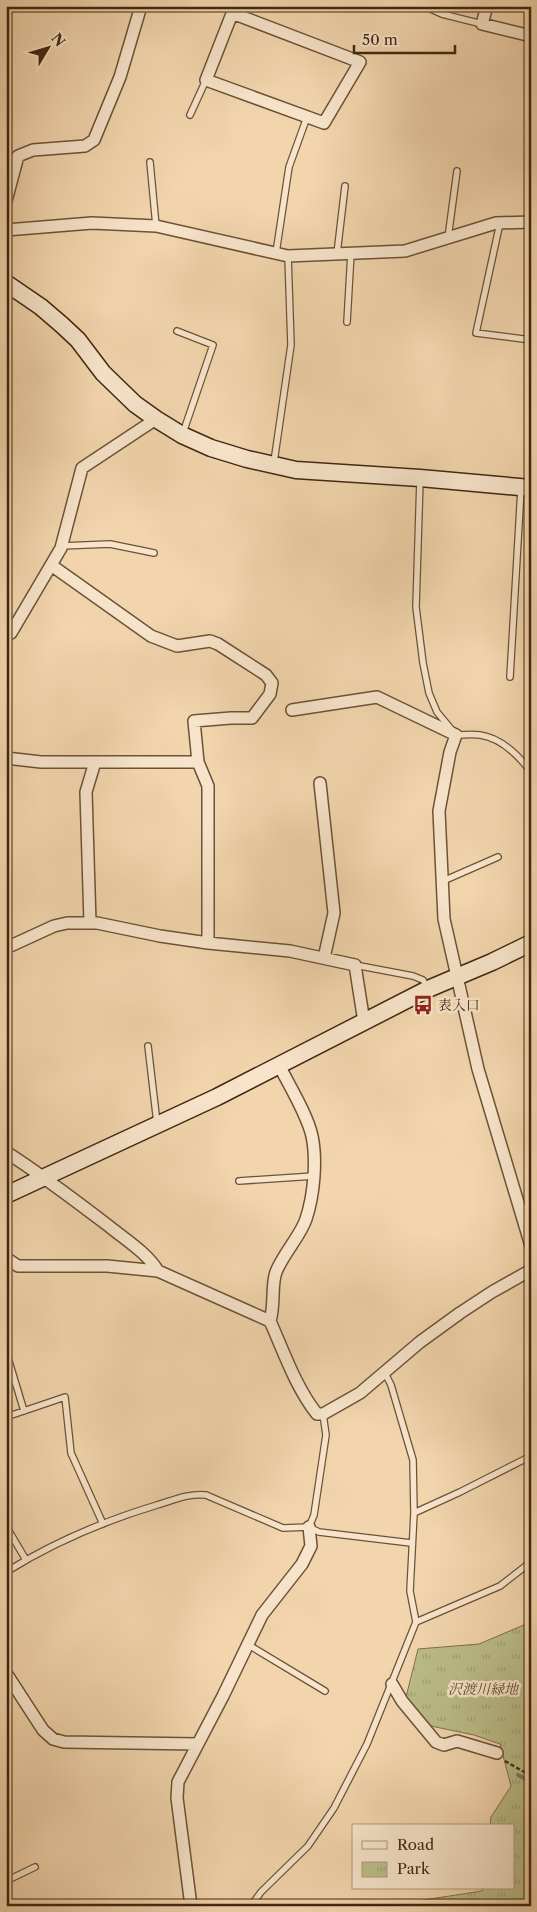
<svg xmlns="http://www.w3.org/2000/svg" width="537" height="1912" viewBox="0 0 537 1912" font-family="'Libre Caslon Text','Noto Serif JP',serif">
<style>
.park{fill:url(#park-tufts);stroke:#7e724d}
.lines{fill:none;stroke-linecap:round;stroke-linejoin:round}
.stream{stroke:#777e70;stroke-width:4}
.lane-casing{stroke:#6c5238;stroke-width:8}
.street-casing{stroke:#6c5238;stroke-width:14}
.secondary-casing{stroke:#402711;stroke-width:19}
.path{stroke:#402711;stroke-width:2.5;stroke-dasharray:4 2.5;stroke-linecap:butt}
.lane{stroke:#f7e4ca;stroke-width:5.5}
.street{stroke:#f7e4ca;stroke-width:11}
.secondary{stroke:#f7e4ca;stroke-width:16}
.labels{text-anchor:middle;stroke-width:5;stroke-linejoin:round;paint-order:stroke}
.poi-label{font-size:14px;fill:#402711;stroke:#f7e4ca;text-anchor:start}
.park-label{font-size:14px;font-style:italic;fill:#5f4c2f;stroke:#f7e4ca}
</style>
<defs>
<pattern id="park-tufts" width="24" height="20" patternUnits="userSpaceOnUse" patternTransform="scale(1.25)"><rect width="24" height="20" fill="#bbbd89"/><path d="M3 7l-1-3M5 7V3M7 7l1-3M15 17l-1-3M17 17v-4M19 17l1-3" fill="none" stroke="#a2a275"/></pattern>
</defs>
<rect width="100%" height="100%" fill="#f2d5ad"/>
<filter id="stains"><feTurbulence type="fractalNoise" baseFrequency=".004" numOctaves="4"/><feColorMatrix values="0 0 0 0 .2 0 0 0 0 .09 0 0 0 0 .02 0 0 0 .5 -.17"/></filter>
<radialGradient id="worn" r=".72"><stop offset=".6" stop-color="#630" stop-opacity="0"/><stop offset="1" stop-color="#630" stop-opacity=".3"/></radialGradient>
<!-- park -->
<path class="park" d="M531,1622V1906H384L482,1891L483,1888H513V1826H490L491,1817L511,1786L500,1744L474,1735L426,1725L405,1701L418,1649L479,1644Z"/>
<g class="lines">
<!-- stream -->
<path class="stream" d="M518,1775L531,1782"/>
<defs>
<path id="lane" d="M424,6L442,14L482,24
M190,115L206,80
M150,162L156,226
M500,223L476,333L531,340
M448,238L457,171
M276,253L289,167L307,117
M337,254L345,186
M347,322L351,253
M177,331L213,345L183,433
M274,462L291,345L288,256
M420,480L416,607L423,663L429,693L437,712L456,735C464,735 472,734 480,735C501,738 519,756 531,772
M61,546L110,544L154,553
M510,677L521,489
M443,881L498,857
M355,965L413,976L423,980L427,987
M148,1046L157,1123
M239,1181L314,1176
M8,1358L24,1411
M6,1417L65,1397L71,1453L103,1524
M414,1513L460,1492L531,1456
M6,1526L26,1560
M309,1527L319,1532L411,1543
M6,1572C54,1542 104,1521 157,1505C174,1500 189,1493 206,1495L283,1528L309,1527L314,1515L326,1435L323,1414
M416,1622L500,1586L531,1562
M247,1644L325,1691
M6,1881L35,1867
M251,1906L261,1892L308,1846L334,1808L367,1744L416,1622L410,1591L414,1513L413,1460L391,1385L385,1373"/>
<path id="street" d="M487,6L482,24L531,36
M232,13L360,62L324,123L206,80L235,6
M6,201L18,156L33,150L85,146L94,140L120,77L141,6
M6,230L92,223L156,226L288,256L405,251L496,223L531,222
M51,565L151,636L177,646L210,641L218,644L266,675L272,683L270,694L252,718H231L194,721L198,762
M6,633H11L61,548L82,468L156,419
M292,710L377,697L456,735L450,752L439,811L444,919L478,1069L531,1246
M6,758L41,762H198L208,786V943
M320,783L334,913L324,958
M90,923L86,792L95,762
M6,948L54,926L67,923H97L160,936L208,943L290,951L355,965L364,1022
M6,1152C42,1175 76,1201 110,1227C126,1240 147,1253 158,1271L270,1321C283,1350 296,1388 317,1414H323L360,1393L420,1342L460,1313L492,1292L531,1270
M6,1258L18,1266H107L158,1271
M270,1321C275,1305 271,1285 276,1272C283,1254 301,1235 306,1219C314,1195 317,1160 312,1136C307,1114 290,1087 280,1067
M6,1673L43,1730L53,1739L64,1742L198,1744
M392,1684L402,1701L436,1742L444,1745L457,1741L497,1753
M191,1906L177,1798L178,1782L223,1696L262,1615L302,1564L311,1546L309,1527"/>
<path id="secondary" d="M6,283L41,307L62,325L78,340L103,373L135,404L156,419L182,435L211,448L247,459L296,470L420,478L531,488
M6,1195L217,1097L428,989L492,962L531,943"/>
</defs>
<!-- lane casing -->
<use href="#lane" class="lane-casing"/>
<!-- street casing -->
<use href="#street" class="street-casing"/>
<!-- secondary casing -->
<use href="#secondary" class="secondary-casing"/>
<!-- path -->
<path class="path" d="M505,1761L531,1776"/>
<!-- lane -->
<use href="#lane" class="lane"/>
<!-- street -->
<use href="#street" class="street"/>
<!-- secondary -->
<use href="#secondary" class="secondary"/>
</g>
<!-- icons -->
<defs>
<symbol id="bus-bare" viewBox="-9 -9 18 18"><path d="M-5-6H5V4H4V6H2V4H-2V6H-4V4H-5ZM-3.5-4V0h7V-4ZM-3.5 1.2v1.5H-2V1.2ZM2 1.2v1.5H3.5V1.2Z" fill="#8f2418" stroke="#f7e4ca" stroke-width="2.5" paint-order="stroke"/></symbol>
</defs>
<g fill-rule="evenodd">
<use href="#bus-bare" x="409" y="991" width="28" height="28"/>
</g>
<g class="labels">
<!-- poi labels -->
<g class="poi-label">
<text x="438" y="1010">表入口</text>
</g>
<!-- park labels -->
<g class="park-label">
<text x="483" y="1694">沢渡川緑地</text>
</g>
</g>
<!-- margin -->
<rect width="537" height="1912" fill="none" stroke="#f2d5ad" stroke-width="25"/>
<rect x="8" y="8" width="522" height="1897" fill="none" stroke="#402711" stroke-width="2.5"/>
<rect x="12" y="12" width="512" height="1887" fill="none" stroke="#402711"/>
<!-- legend -->
<rect x="352" y="1824" width="162" height="65" fill="#f7e4ca" stroke="#ae9880"/>
<rect x="362" y="1841" width="25" height="8" fill="#f7e4ca" stroke="#ae9880"/>
<text x="397" y="1850" font-size="15" fill="#402711">Road</text>
<rect x="362" y="1862" width="25" height="15" fill="url(#park-tufts)" stroke="#ae9880"/>
<text x="397" y="1874" font-size="15" fill="#402711">Park</text>
<!-- north arrow -->
<g transform="translate(48 48) rotate(52)" stroke="#f7e4ca" stroke-width="4" paint-order="stroke">
<path d="M0-4L9 19L0 12L-9 19Z" fill="#402711"/>
<text y="-8" font-size="14" font-weight="bold" text-anchor="middle" fill="#402711">N</text>
</g>
<!-- scale -->
<path d="M354 45v8h101v-8" fill="none" stroke="#402711" stroke-width="2.5"/>
<text x="362" y="45" font-size="15" fill="#402711" stroke="#f7e4ca" stroke-width="4" paint-order="stroke">50 m</text>
<rect width="100%" height="100%" filter="url(#stains)"/>
<rect width="100%" height="100%" fill="url(#worn)"/>
</svg>
